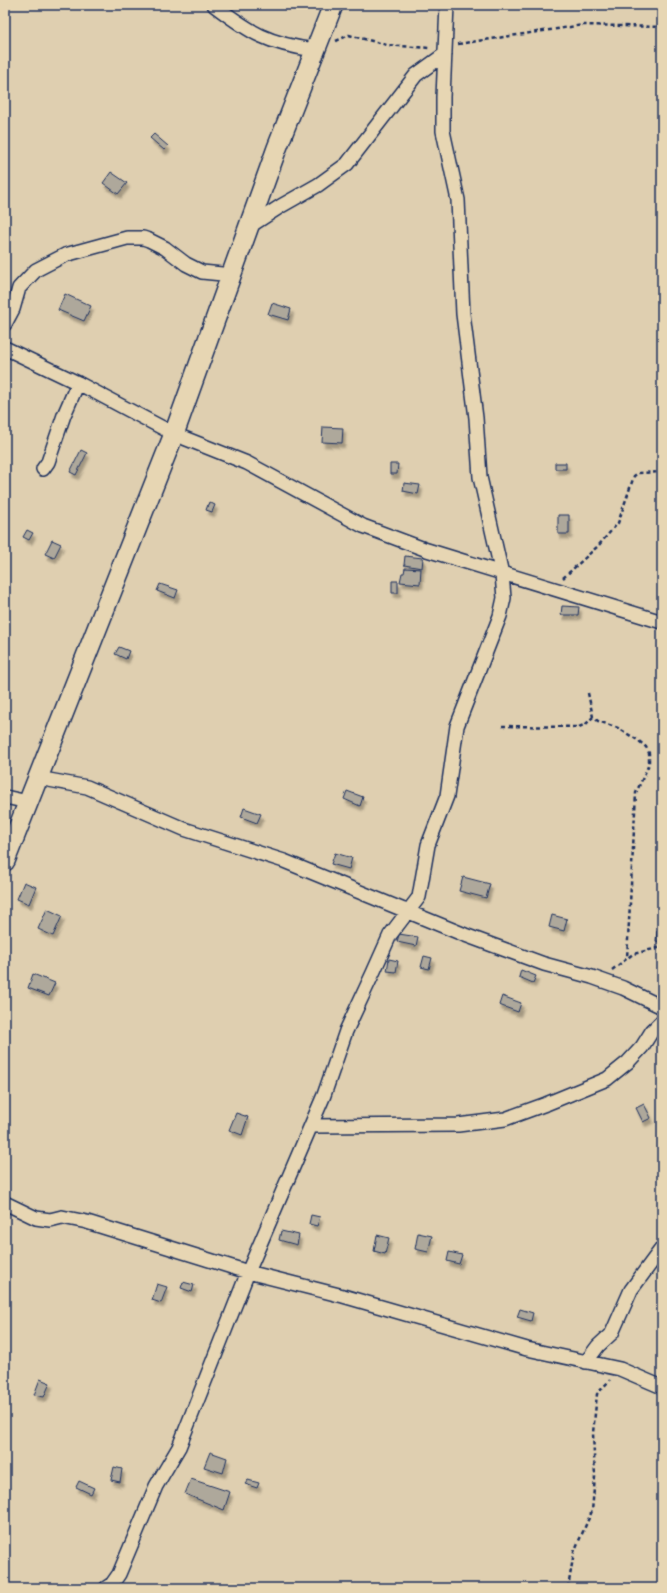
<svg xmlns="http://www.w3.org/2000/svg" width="667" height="1593" viewBox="0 0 667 1593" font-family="Mynerve,sans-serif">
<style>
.building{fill:#aea89b;stroke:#1b2f5e;filter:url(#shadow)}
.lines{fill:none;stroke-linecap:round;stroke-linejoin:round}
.street-casing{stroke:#1b2f5e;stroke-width:16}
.secondary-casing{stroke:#1b2f5e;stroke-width:22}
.path{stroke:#1b2f5e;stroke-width:2.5;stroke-dasharray:4 3;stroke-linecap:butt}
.street{stroke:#e7d6b3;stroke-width:13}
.secondary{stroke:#e7d6b3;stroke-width:19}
</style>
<defs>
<filter id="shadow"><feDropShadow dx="2.5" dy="4.5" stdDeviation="1" flood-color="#0004"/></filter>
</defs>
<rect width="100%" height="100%" fill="#dfcfb0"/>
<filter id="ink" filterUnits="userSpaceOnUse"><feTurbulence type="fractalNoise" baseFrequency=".025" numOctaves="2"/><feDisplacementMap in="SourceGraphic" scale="8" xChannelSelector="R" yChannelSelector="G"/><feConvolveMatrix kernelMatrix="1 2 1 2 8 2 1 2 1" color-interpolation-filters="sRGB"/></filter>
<g filter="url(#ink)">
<!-- building -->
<path class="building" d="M154,134L168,146L164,150L150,138Z
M111,172L127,183L118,194L103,183Z
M65,294L91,306L84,321L58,310Z
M272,303L291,309L288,320L268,314Z
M323,427L343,428L342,443L322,442Z
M81,450L87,453L76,475L70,472Z
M555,463H566V469H555Z
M390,464H398L397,474H390Z
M404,483L420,485L418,494L403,491Z
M209,502L215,505L212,512L206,510Z
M558,515H569V534H558Z
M27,530L33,533L29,540L23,537Z
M52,540L61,544L54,558L45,554Z
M405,556L423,558L422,568L404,565Z
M405,568L421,569L420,584L400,582L402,573H404Z
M392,581H398V593H392Z
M160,584L178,590L175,598L157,591Z
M562,606L579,607L578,615H561Z
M119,647L129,651L126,659L115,654Z
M347,791L363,797L360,806L344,799Z
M244,808L261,814L257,823L241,817Z
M335,853L352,858L349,869L331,864Z
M463,877L490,884L486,898L459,891Z
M24,882L36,887L29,904L17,899Z
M47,909L62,916L53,936L38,929Z
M552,915L567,919L564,931L549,927Z
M657,931L662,932V942L656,941Z
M399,934L418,937L416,946L397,942Z
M424,956L432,958L429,969L421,967Z
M389,959L398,961L396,972L387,971Z
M521,970L536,976L533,983L519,977Z
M33,974L55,983L49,996L28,988Z
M502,996L521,1003L518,1012L499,1005Z
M644,1104L651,1118L643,1122L636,1108Z
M236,1113L248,1117L242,1135L229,1130Z
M311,1215L320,1217L317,1226L309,1224Z
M281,1231L299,1235L297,1245L279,1240Z
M418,1233L432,1236L428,1252L415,1249Z
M377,1235L389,1238L385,1254L374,1251Z
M449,1252L462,1255L459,1264L447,1261Z
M183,1282L194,1285L192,1292L181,1288Z
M157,1284L167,1287L161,1303L152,1300Z
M520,1309L533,1313L531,1321L517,1317Z
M40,1379L50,1383L44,1397L34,1395Z
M210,1452L227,1458L223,1473L204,1467Z
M114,1467L122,1469L120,1482L111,1480Z
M191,1479L230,1492L224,1510L185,1494Z
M248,1480L259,1483L257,1488L245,1484Z
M79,1481L94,1488L91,1494L76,1487Z"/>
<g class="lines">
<defs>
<path id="street" d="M214,5C251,33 268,44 315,50
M447,5L443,97V131L458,200L463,314L476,418L480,477L502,574L504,598L500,616L457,726L447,796L428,845L419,897L390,935L373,973L346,1031L324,1095L248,1272L343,1296L527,1349L620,1369L662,1387
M250,226L281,206L318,185L347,164L416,75L445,54
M5,324L13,309L19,288L36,270L65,255L127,238H143L149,240L165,248L186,264L202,272L232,275
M5,348L78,383L174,434L247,463L363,526L427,550L662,622
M43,469L48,462L64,415L78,383
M38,778L87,787L184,829L284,861L465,935L544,964L592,977L623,988L662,1007
M5,797L28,802
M311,1126L458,1125L505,1119L546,1104L607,1079L628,1062L642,1047L652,1031L662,1021
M5,1203L36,1218L50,1220L62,1217L87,1222L248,1272L179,1447L156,1486L119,1574L112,1584L106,1588
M586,1362L598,1346L612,1333L631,1290L662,1248"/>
<path id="secondary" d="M5,861L174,434L277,148L333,5"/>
</defs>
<!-- street casing -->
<use href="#street" class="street-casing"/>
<!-- secondary casing -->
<use href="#secondary" class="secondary-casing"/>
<!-- path -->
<path class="path" d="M336,41L349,35L387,45L430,48
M458,44L583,25L662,27
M563,578L598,546L618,523L634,476L638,473L662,472
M588,693L593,717L598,721L618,728L639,741L646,747L649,753V764L636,793L627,958
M502,726L579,727L586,724L593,717
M612,970L633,954L662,947
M568,1588L574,1552L592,1511L595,1477L593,1433L597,1394L610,1380"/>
<!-- street -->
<use href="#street" class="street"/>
<!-- secondary -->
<use href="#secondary" class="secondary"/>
</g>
</g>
<!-- margin -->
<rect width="667" height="1593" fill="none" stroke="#e7d6b3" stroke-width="20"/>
<rect x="10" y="10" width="647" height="1573" fill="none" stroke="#1b2f5e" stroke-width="1.5" filter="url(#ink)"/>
</svg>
